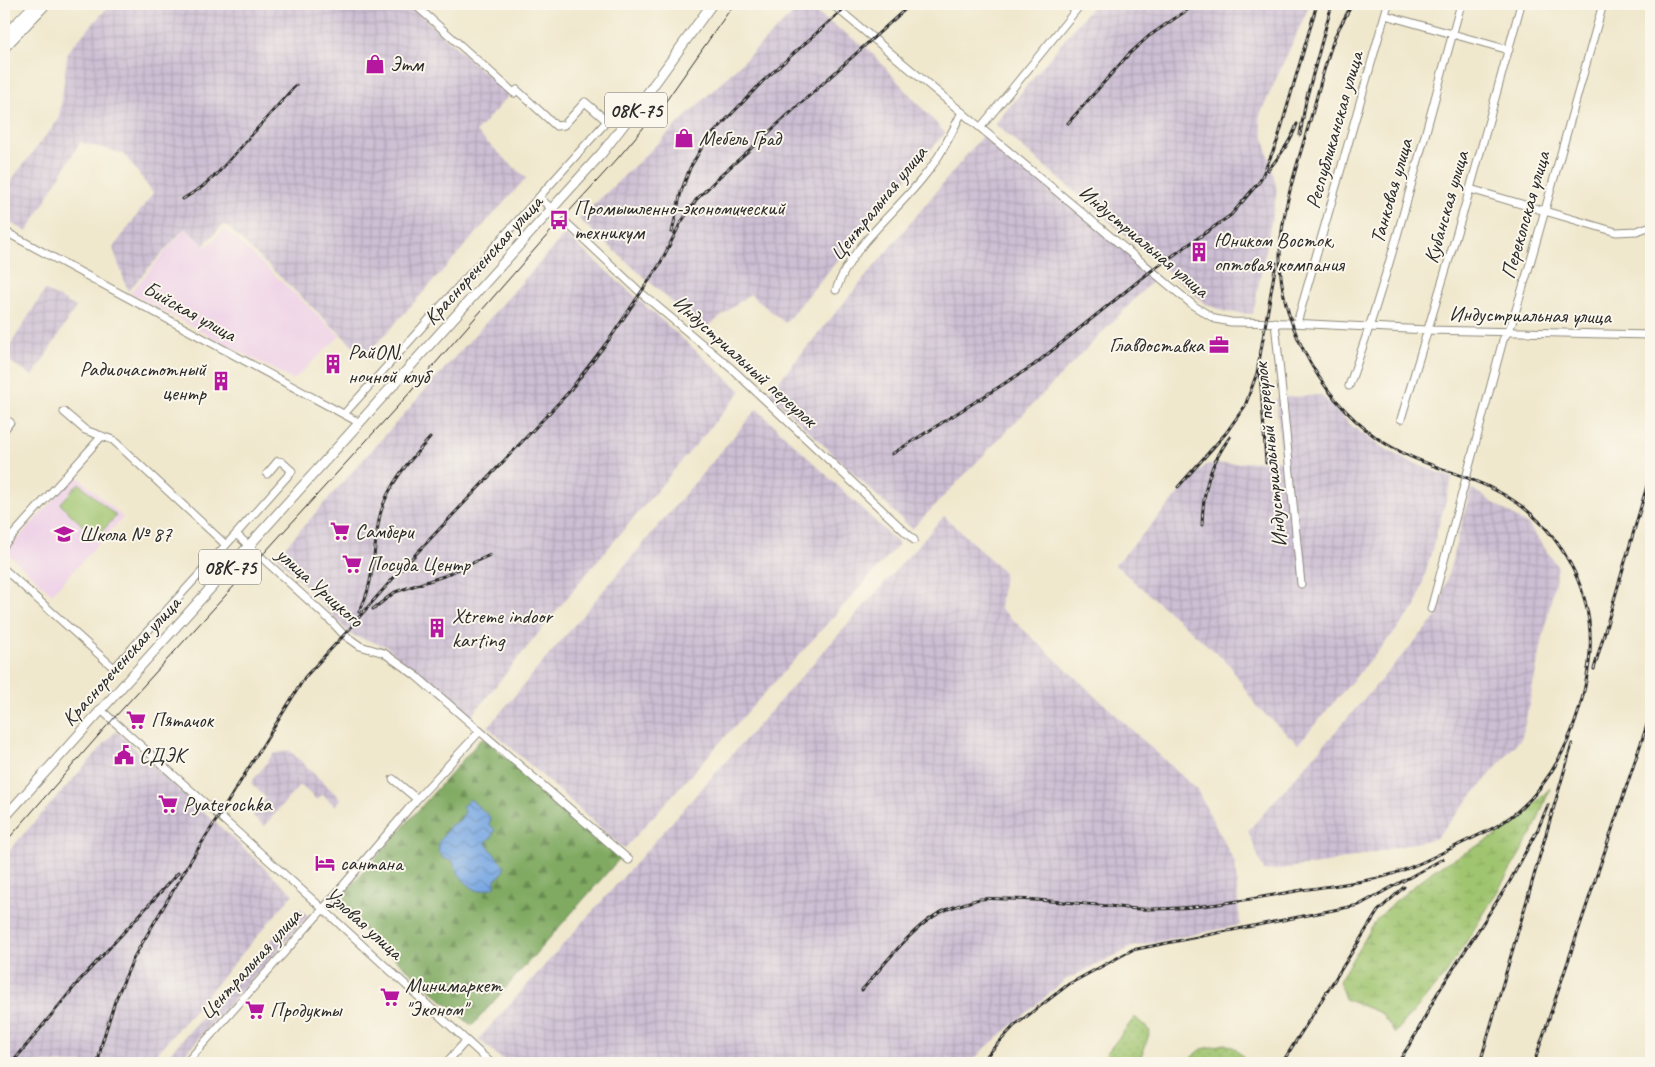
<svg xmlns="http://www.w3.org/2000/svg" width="1655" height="1067" viewBox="0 0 1655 1067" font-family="Caveat,sans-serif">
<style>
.built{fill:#eed0e7}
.industrial{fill:url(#industrial-grid)}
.grass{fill:url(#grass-dots);stroke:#66784e}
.forest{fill:url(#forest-firs);stroke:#566a46}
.wetland{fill:url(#wetland-marsh);stroke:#66784e}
.pitch{fill:#a0c570;stroke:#66784e}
.water{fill:url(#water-waves);stroke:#526986}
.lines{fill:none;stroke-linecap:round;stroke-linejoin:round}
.stream{stroke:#78a7e2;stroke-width:1}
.minor-casing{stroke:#8e8a7c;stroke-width:9}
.major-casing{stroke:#8e8a7c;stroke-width:11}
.minor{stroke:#fff;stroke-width:7}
.major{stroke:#fff;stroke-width:9}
.tram{stroke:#2b2b2b;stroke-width:1}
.rail-casing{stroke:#2b2b2b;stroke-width:3}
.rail{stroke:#fbf7ec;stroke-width:1;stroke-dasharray:4;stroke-linecap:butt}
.labels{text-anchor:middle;stroke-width:4;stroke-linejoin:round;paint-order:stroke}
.shield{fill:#fbf7ec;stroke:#696865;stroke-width:1}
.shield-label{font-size:20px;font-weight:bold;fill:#2b2b2b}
.poi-label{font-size:21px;fill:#2b2b2b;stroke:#fbf7ec;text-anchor:start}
.street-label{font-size:21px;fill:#2b2b2b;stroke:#fbf7ec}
</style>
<defs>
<pattern id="industrial-grid" width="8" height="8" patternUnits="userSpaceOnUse" patternTransform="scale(1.25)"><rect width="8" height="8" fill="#ccbed3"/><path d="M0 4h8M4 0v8" fill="none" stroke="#afa3b5"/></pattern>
<pattern id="grass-dots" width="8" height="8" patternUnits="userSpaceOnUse" patternTransform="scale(1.25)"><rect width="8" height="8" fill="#a0c570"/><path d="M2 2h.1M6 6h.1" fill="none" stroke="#8aa961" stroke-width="1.8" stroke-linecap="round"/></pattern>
<pattern id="forest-firs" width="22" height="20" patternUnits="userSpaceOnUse" patternTransform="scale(1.25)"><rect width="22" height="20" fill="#80aa62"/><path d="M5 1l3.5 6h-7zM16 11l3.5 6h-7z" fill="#698b51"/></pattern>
<pattern id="wetland-marsh" width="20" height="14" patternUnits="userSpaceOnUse" patternTransform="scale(1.25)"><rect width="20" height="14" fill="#a0c570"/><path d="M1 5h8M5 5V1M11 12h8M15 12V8" fill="none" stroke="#8aa961"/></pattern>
<pattern id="water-waves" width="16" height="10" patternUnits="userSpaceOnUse" patternTransform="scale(1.25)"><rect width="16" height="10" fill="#78a7e2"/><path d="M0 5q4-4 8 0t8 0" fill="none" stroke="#6388b7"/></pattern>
</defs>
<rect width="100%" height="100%" fill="#fbf7ec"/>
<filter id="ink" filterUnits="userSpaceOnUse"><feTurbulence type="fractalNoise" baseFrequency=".02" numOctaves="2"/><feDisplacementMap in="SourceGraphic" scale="10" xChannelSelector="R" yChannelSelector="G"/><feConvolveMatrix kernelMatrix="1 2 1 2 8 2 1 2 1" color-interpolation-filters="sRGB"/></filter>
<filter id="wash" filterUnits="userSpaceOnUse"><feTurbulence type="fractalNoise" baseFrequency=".0096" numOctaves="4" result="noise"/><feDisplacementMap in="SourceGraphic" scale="20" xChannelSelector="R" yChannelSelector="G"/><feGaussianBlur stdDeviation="1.12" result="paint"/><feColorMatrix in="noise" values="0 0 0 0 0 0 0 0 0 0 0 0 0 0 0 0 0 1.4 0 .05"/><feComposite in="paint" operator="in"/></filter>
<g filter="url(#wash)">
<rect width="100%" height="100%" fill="#f0e8cd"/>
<!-- built -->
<path class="built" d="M185,229L206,247L225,229L340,336L293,380L130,293Z
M76,475L123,517L52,594L6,552Z"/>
<!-- industrial -->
<path class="industrial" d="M111,4H408L509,95L476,132L526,178L365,357L224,224L204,245L185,228L128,291L113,248L153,193L124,154L80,142L27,232L4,219V189L59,119L68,51Z
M803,4L868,49L945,133L785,323L750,294L703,330L579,219Z
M1094,4H1310L1259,117L1277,191L1253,314L1226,312L1206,304L995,124Z
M984,134L1157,276L912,529L769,393Z
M565,234L741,391L588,572L469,719L386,646L351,635L277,556Z
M45,290L76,307L33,376L4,358V355Z
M1321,395L1352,426L1378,445L1408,461L1452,478L1416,607L1298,744L1256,706L1229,664L1115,565L1205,465L1281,460L1276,398Z
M757,409L899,544L624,849L488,727Z
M1471,488L1529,526L1558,567L1522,737L1436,838L1327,863L1264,871L1248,831L1437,616Z
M944,516L1004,572L1000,608L1197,790L1235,863L1240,925L1132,947L1065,980L983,1050L971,1063H506L479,1039Z
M116,731L293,894L149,1063H4V856Z
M289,750L341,799L335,806L322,794L317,800L300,785L264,826L253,816L266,798L251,783L273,754Z
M300,908L308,916L177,1063H161Z"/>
<!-- grass -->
<path class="grass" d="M1135,1017L1150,1031L1143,1053L1137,1063H1099Z
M1225,1044L1235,1048L1249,1063H1184L1202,1049Z"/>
<!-- forest -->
<path class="forest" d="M483,737L620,858L472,1026L334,905Z"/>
<!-- wetland -->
<path class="wetland" d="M1550,788L1533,832L1488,907L1446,974L1395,1033L1381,1013L1345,999L1339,981L1377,919L1393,903L1434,870L1497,835L1518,820Z"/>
<!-- pitch -->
<path class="pitch" d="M79,483L116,516L96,538L60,504Z"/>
<!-- water -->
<path class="water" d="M470,799L491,818L489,824L495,830L491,838L488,839L486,844L505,867L501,875L495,879V887L479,891C466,886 457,874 453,861L444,859L438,851L439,848L438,843L451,825L459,821L465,812L462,806L464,805Z"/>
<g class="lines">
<!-- stream -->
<path class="stream" d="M1647,1063L1651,1051"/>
</g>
</g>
<g filter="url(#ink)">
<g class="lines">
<defs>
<path id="minor" d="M414,4L514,93L517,90L556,126L564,125L585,102L607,121
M832,4L1194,306L1215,319L1231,322L1291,323L1427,330L1651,335
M1385,15L1509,50
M981,127L1081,4
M1470,189L1616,232L1637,231L1651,226
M539,197L640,292L732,369L914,540
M4,231L360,423
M836,290C852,244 896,213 925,175C941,156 951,134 962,112
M1275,322L1301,584
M1297,323L1388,4
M1349,386C1394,261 1425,131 1461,4
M64,412L85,430L113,440L226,545L236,534L331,621L343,634L360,646L384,653L415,675L629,860
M344,414L539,197L607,121L625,98
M1401,419L1470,189L1521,4
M4,430L10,422
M236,534L292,471L282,462L278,461L267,474
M4,545L102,436
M4,569L114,668L226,545
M1431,609L1503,340L1512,323L1529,267L1603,4
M100,709L323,909L491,1063
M393,779L417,799
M186,1063L323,909L417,799L480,731
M446,1063L466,1041"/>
<path id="major" d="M4,36L35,4
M4,48L46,4
M4,818L602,153L642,101L712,4"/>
</defs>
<!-- minor casing -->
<use href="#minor" class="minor-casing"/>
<!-- major casing -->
<use href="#major" class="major-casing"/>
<!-- minor -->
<use href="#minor" class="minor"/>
<!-- major -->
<use href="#major" class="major"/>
<!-- tram -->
<path class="tram" d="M4,844L105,728L406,397L543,240L618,158L666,101L734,4"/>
<defs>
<path id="rail" d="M1068,123L1129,54L1149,36L1196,4
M1300,135L1306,100L1332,4
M1268,170C1280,156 1291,141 1297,124
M183,199L202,187L217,174L296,85
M672,232L681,192L690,168L705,142L763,81L849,4
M1260,370L1266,463
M892,454L1034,365L1151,271L1231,215L1260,181L1277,142L1317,4
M1178,487L1226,433L1245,406L1257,373L1276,263
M1202,525C1203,491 1209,465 1230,437
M373,609L395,592L444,576L490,555
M359,612C375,584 373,546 380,515C388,484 409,461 430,438
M352,625L397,574L568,393L611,337L660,264L680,224L696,200L717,179L911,4
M1594,669L1651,472
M862,990C884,965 916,921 948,909C958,906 970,901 980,899C989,898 998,899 1006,899C1040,899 1074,903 1108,906C1122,907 1136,910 1150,909C1201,909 1252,899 1302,890C1329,886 1360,883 1386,876C1410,869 1434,857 1456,846C1471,838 1488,832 1502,823C1554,789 1581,723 1589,663C1598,592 1558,520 1493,489C1455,470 1412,463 1377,438C1317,395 1273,313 1281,239C1285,200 1298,162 1309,124C1318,95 1325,61 1336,34C1341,24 1347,14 1352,4
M12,1063L80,980L178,873
M98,1063L102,1043L115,1001L134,957L194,855L219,816L305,677L357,621
M980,1063L1014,1026L1069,984L1132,950L1359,905L1443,859
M1282,1063L1378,911L1404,887
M1398,1063L1416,1034L1437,994L1510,881L1538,829L1548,805
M1480,1063L1572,744
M1534,1063L1651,713"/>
</defs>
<!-- rail casing -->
<use href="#rail" class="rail-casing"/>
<!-- rail -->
<use href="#rail" class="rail"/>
</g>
</g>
<!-- icons -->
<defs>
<symbol id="shop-bare" viewBox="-9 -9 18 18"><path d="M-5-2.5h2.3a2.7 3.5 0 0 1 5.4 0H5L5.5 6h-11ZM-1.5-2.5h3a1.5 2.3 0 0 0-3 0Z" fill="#b5179e" stroke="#fbf7ec" stroke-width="2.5" paint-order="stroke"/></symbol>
<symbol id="bus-bare" viewBox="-9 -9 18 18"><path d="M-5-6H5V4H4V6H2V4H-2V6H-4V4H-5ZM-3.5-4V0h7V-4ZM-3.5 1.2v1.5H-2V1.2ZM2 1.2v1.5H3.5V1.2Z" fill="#b5179e" stroke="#fbf7ec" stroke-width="2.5" paint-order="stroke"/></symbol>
<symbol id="building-bare" viewBox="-9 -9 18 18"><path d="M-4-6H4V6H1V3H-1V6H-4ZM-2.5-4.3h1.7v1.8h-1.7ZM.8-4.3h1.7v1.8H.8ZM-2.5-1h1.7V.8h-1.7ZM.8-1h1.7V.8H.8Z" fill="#b5179e" stroke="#fbf7ec" stroke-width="2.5" paint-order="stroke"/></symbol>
<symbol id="office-bare" viewBox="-9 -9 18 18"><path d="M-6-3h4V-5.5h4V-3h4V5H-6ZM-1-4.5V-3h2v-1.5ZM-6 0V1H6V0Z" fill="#b5179e" stroke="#fbf7ec" stroke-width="2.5" paint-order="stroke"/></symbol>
<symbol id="supermarket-bare" viewBox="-9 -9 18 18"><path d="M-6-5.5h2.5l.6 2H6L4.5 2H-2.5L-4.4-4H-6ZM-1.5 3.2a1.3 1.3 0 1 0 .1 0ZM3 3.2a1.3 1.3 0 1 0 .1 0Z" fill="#b5179e" stroke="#fbf7ec" stroke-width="2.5" paint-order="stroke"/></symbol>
<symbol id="school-bare" viewBox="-9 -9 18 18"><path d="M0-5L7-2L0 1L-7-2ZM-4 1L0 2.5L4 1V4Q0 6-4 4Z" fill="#b5179e" stroke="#fbf7ec" stroke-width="2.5" paint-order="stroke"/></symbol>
<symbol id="civic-bare" viewBox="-9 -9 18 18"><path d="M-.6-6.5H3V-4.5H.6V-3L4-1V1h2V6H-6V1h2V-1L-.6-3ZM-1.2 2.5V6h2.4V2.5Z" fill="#b5179e" stroke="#fbf7ec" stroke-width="2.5" paint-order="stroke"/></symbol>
<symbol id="hotel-bare" viewBox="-9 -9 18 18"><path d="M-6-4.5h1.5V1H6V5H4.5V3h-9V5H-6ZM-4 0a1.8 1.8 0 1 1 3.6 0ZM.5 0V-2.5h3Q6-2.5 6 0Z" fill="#b5179e" stroke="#fbf7ec" stroke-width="2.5" paint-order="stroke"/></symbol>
</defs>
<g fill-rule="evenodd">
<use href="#shop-bare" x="361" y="50" width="28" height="28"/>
<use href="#shop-bare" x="670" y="124" width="28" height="28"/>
<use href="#bus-bare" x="545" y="206" width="28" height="28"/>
<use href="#building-bare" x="1185" y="238" width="28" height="28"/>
<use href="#office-bare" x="1205" y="331" width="28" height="28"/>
<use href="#building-bare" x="319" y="350" width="28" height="28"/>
<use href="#building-bare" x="207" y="367" width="28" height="28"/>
<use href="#supermarket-bare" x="326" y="517" width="28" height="28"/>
<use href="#school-bare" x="50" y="520" width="28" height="28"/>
<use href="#supermarket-bare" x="338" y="550" width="28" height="28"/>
<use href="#building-bare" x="423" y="614" width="28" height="28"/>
<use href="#supermarket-bare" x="122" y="706" width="28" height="28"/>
<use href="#civic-bare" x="110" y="741" width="28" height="28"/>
<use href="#supermarket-bare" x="154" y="790" width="28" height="28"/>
<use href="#hotel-bare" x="311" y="849" width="28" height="28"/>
<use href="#supermarket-bare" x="376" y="983" width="28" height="28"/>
<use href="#supermarket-bare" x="241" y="996" width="28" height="28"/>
</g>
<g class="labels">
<!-- shield labels -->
<g class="shield">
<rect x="605" y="92.5" width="62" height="35" rx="4"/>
<rect x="199" y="549.5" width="62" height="35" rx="4"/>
</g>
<g class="shield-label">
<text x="636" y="117">08К-75</text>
<text x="230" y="574">08К-75</text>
</g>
<!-- poi labels -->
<g class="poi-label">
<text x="390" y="71">Этм</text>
<text x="699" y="145">Мебель Град</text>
<text x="574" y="215">Промышленно-экономический<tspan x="574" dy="24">техникум</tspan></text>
<text x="1214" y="247">Юником Восток,<tspan x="1214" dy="24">оптовая компания</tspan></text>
<text x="1204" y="352" text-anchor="end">Главдоставка</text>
<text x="348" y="359">РайON,<tspan x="348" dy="24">ночной клуб</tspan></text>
<text x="206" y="376" text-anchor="end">Радиочастотный<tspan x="206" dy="24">центр</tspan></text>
<text x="355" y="538">Самбери</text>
<text x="79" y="541">Школа № 87</text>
<text x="367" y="571">Посуда Центр</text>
<text x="452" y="623">Xtreme indoor<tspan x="452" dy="24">karting</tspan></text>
<text x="151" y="727">Пятачок</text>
<text x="139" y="762">СДЭК</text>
<text x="183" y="811">Pyaterochka</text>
<text x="340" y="870">сантана</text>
<text x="405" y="992">Минимаркет<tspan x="405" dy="24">"Эконом"</tspan></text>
<text x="270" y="1017">Продукты</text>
</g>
<!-- street labels -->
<g class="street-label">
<text transform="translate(1334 130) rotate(-74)" y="7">Республиканская улица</text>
<text transform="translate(1391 191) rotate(-74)" y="7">Танковая улица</text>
<text transform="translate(878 203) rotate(-51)" y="7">Центральная улица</text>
<text transform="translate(1446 207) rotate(-74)" y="7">Кубанская улица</text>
<text transform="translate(1525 215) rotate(-74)" y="7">Перекопская улица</text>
<text transform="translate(1144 241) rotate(40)" y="7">Индустриальная улица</text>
<text transform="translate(483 260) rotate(-48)" y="7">Краснореченская улица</text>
<text transform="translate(190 311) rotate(29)" y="7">Бийская улица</text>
<text transform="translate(1530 315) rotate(1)" y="7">Индустриальная улица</text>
<text transform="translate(745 361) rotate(42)" y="7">Индустриальный переулок</text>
<text transform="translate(1270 455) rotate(-96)" y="7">Индустриальный переулок</text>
<text transform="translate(320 587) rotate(42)" y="7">улица Урицкого</text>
<text transform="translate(121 661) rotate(-48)" y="7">Краснореченская улица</text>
<text transform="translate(364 923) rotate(42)" y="7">Узловая улица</text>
<text transform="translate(250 964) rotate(-48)" y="7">Центральная улица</text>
</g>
</g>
<!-- margin -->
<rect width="1655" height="1067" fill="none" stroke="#fbf7ec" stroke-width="20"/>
</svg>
